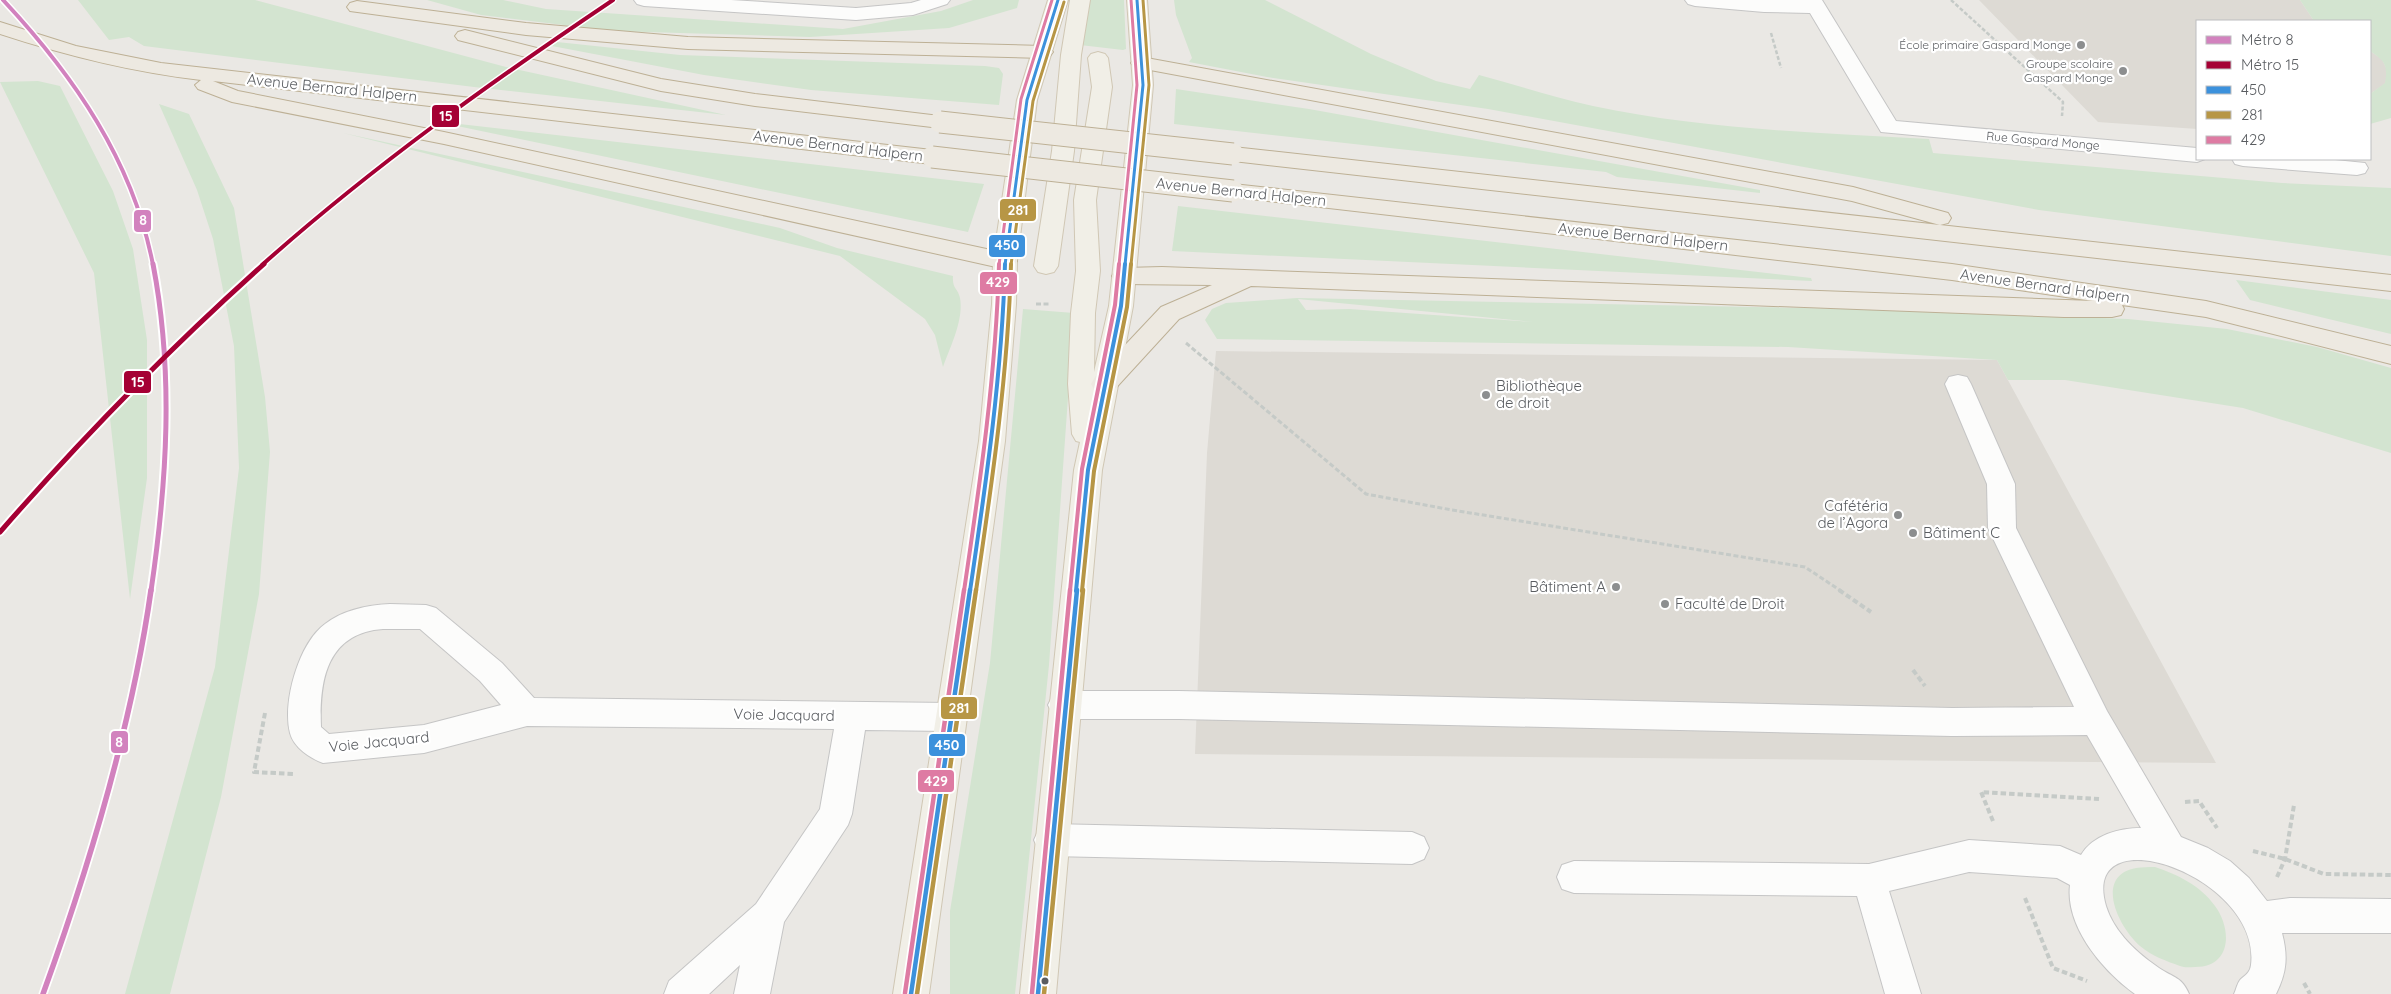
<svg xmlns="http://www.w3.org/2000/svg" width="2391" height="994" viewBox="0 0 2391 994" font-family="Quicksand,sans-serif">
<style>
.education{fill:#dddad4}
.green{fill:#d3e4d0;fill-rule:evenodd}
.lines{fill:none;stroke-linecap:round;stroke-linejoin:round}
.minor-casing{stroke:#c5c5c5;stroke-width:2}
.major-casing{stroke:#d0c7b4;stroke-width:2}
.highway-casing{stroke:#bdb095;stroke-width:2}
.path-far2{stroke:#c5cac7;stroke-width:2.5;stroke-dasharray:4 2;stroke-linecap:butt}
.path-far1{stroke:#c5cac7;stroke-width:3;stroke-dasharray:5 2.5;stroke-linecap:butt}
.path{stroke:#c5cac7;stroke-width:4;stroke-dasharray:5.5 3;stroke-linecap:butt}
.minor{fill:#fcfcfb;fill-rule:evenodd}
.major{fill:#f1efe7;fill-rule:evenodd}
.highway{fill:#ede9e1;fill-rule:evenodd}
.highway-bridge-casing{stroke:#bdb095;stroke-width:23;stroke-linecap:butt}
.highway-bridge{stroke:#ede9e1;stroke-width:21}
.bus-1-far2-casing{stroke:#fff;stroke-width:6}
.bus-1-far1-casing{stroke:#fff;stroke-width:8}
.bus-1-casing{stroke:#fff;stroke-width:8}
.bus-2-far2-casing{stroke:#fff;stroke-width:6}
.bus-2-far1-casing{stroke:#fff;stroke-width:8}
.bus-2-casing{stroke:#fff;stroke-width:8}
.bus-3-far2-casing{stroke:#fff;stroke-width:6}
.bus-3-far1-casing{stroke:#fff;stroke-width:8}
.bus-3-casing{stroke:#fff;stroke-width:8}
.bus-1-far2{stroke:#3c91dc;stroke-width:3}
.bus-1-far1{stroke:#3c91dc;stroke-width:4}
.bus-1{stroke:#3c91dc;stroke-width:4.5}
.bus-2-far2{stroke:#b79645;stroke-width:3}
.bus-2-far1{stroke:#b79645;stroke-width:4}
.bus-2{stroke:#b79645;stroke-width:4.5}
.bus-3-far2{stroke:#de7ba3;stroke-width:3}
.bus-3-far1{stroke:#de7ba3;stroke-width:4}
.bus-3{stroke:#de7ba3;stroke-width:4.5}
.metro-1-far2-casing{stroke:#fff;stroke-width:7}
.metro-1-far1-casing{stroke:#fff;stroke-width:9}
.metro-1-casing{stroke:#fff;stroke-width:9}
.metro-2-far1-casing{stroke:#fff;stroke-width:7}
.metro-2-casing{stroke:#fff;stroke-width:9}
.metro-1-far2{stroke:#d282be;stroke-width:4}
.metro-1-far1{stroke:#d282be;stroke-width:5}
.metro-1{stroke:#d282be;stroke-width:5.5}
.metro-2-far1{stroke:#a50034;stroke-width:4}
.metro-2{stroke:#a50034;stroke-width:5}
.poi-dot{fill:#8c8e8f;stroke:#fff;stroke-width:2}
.bus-dot{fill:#5a5d61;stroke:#fff;stroke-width:2}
.labels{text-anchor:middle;stroke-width:4.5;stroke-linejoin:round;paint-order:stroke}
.far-poi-label{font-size:12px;fill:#5a5d61;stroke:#fff;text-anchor:end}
.far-street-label{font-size:12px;fill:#5a5d61;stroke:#fff}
.street-label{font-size:15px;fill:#5a5d61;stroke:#fff}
.poi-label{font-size:15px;fill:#5a5d61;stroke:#fff;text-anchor:start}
.line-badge{stroke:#fff;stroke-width:2}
.badge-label{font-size:14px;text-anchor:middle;font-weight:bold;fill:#fff}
</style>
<rect width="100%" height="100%" fill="#eae8e4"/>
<!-- education -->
<path class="education" d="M1979,0H2300L2314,21H2197V129L2098,122Z
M2370,51L2382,59L2387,70L2386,83L2370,94Z
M1216,351L1997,360L2216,763L1195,754L1207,453Z"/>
<!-- green -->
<path class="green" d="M78,0H255L506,67L726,115L474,87L144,46L129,37L109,40Z
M427,0H503L546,9L843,29L941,11L973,0H1019L1017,8L949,28L810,37L613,31L481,15Z
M1086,0H1124L1126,49L1123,50L1080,45Z
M1174,0H1265L1371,54L1436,81L1470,89L1479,75C1517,85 1555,98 1593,106C1700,129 1819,133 1929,139L1933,153L2282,183L2391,188V256L2039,210L1488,109L1267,77L1189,62L1192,58L1176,15Z
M2300,0H2391V118L2370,124V94L2385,83C2388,65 2385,61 2370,51V21H2314Z
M557,42L680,55L985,66L999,68L1003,74L999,105L811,90L704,75L552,46Z
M38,81L60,86L113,191L133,249L147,340V478L130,599L94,273L0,82Z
M1176,89L1309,109L1760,190V193L1617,177L1606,172L1174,124Z
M159,104L189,114L234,208L265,397L270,452L259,594L221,797L170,994H125L215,667L239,468L234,346L213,239L197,190Z
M433,121L984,184L968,232Z
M343,133L780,228L837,248L953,276C952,289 958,288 960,298C964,320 950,347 943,367L935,335L925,319L840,256Z
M1178,206L1811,278L1812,281L1172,251Z
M2236,280L2391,300V334L2250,300Z
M1297,298L1851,309L2128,319L2227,329L2317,347L2391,368V453L2243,408L2065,380H2008L1997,360L1788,347L1217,339L1205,320L1212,309L1226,303ZM1298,299L1533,322L1349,309L1306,310Z
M1023,309L1074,313L1049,665L1015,994H950V911L990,663Z
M2155,867C2178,875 2200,885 2215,906C2232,929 2232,967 2195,967C2190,967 2185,968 2180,966C2166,961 2152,956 2140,946C2119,928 2093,876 2136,868C2142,867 2149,867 2155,867Z"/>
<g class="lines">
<defs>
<path id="minor" d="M634,0H731L856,8L911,3L921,0H950L947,4L913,15L856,20L644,6L637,4Z
M1685,0H1822L1896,121L2197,148V159H2205L2197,162L1881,132L1810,13L1764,12L1695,6L1688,4Z
M2232,159H2325L2365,163L2368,168L2365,173L2357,175L2243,166L2235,164Z
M1958,375L1967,377L1971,384L2015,484L2016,528L2107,711L2181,837L2208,848L2230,861L2249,878L2267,901L2290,898L2391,899V933H2282C2288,956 2287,972 2276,994H2234C2236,990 2237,984 2240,980C2245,975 2250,973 2251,965C2262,876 2079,813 2106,906C2114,932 2137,953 2159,968C2174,978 2182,977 2189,994H2135C2103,971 2065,927 2070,885L2057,878L1969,872L1889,891L1921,994H1885L1857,896L1574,893L1562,889L1557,877L1562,865L1574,861L1869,864L1969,840L2060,846L2081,855C2093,835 2119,828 2141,828L2087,735L1952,736L1179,719H1064L1053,715L1048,705L1053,695L1064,691H1179L1952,708L2074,707L1988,528L1987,484L1945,384L1949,377Z
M390,604L426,605L436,608L502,663L534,698L950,703L961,707L966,717L961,727L950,731L865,730L852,814L848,825L784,922L770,994H734L740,965L709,994H664L669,981L756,904L820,809L834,729L527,726L424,753L323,763C310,758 294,748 290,733C282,702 299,643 325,624C343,610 368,605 390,604ZM383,629H420L480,681L501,705L424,725L329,734L321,727C319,680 327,633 383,629Z
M1051,824L1412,832L1424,837L1429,848L1424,859L1412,864L1051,856L1039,851L1034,840L1039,829Z"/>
<path id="major" d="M1048,0H1068L1037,100L1017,261L1016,304L1005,441L929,994H893L979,441L992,304L993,261L1017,100Z
M1070,0H1090L1081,55L1074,151L1058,266L1054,272L1046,274L1038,272L1034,266L1052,151L1061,55Z
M1127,0H1147L1153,85L1133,306L1102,470L1056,994H1020L1074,470L1080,442L1076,441L1072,434L1068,384L1071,313L1076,271L1074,200L1092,87L1088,58L1091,54L1098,52L1105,54L1108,58L1112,87L1096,200L1100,271L1095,313L1094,372L1109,306L1133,85Z"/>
<path id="highway" d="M357,1L526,23L688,37L1043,46L1050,48L1053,52L1050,56L1043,58L688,49L526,35L350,11L347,7L350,3Z
M0,22L76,46L161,63L932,150L940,152L943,157L940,162L932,164L213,81L238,91L444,132L1005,253L1013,255L1017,261L1013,267L1005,269L444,144L232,102L198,89L195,85L201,80C132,72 67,56 0,34Z
M465,30L661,79L755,94L940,116L947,118L951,122L947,126L940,128L755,106L661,91L458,40L455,36L458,32Z
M1141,57L1853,187L1948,213L1951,218L1948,223L1940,225L2391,275V291L1233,161L1225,159L1222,154L1225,149L1233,147L1940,225L1852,201L1134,67L1131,63L1134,59Z
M1233,184L1952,264L2206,301L2391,346V364L2206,317L2122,305L2124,309L2121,315L2112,317H2064L1251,286L1179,319L1113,391L1104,393L1095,391L1091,384L1095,377L1161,307L1212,285L1124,284L1116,282L1112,276L1116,270L1124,268L1162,267L2093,301L1952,280L1225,196L1222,191L1225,186Z"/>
</defs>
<!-- minor casing -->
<use href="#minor" class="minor-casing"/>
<!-- major casing -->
<use href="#major" class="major-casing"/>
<!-- highway casing -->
<use href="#highway" class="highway-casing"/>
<!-- path-far2 -->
<path class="path-far2" d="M1951,0L2063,102L2062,116
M1771,33L1781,68"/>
<!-- path-far1 -->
<path class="path-far1" d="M1036,304H1050
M1186,343L1366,494L1452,510L1805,567L1841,591"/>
<!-- path -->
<path class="path" d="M1839,590L1871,612
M1913,670L1925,686
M265,713L254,772L295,774
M2185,802L2199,801L2217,828
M1993,821L1981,792L2099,799
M2253,851L2285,859L2324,874L2391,875
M2277,877L2285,859L2294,805
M2025,898L2053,968L2087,981
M2304,983L2310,994"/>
<!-- minor -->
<use href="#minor" class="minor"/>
<!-- major -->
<use href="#major" class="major"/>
<!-- highway -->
<use href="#highway" class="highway"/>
<defs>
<path id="highway-bridge" d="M940,122L1233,154
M932,157L1233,191"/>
</defs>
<!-- highway-bridge casing -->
<use href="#highway-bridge" class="highway-bridge-casing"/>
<!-- highway-bridge -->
<use href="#highway-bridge" class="highway-bridge"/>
<defs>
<path id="bus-1-far2" d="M1005,265L1027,100L1058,0
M1125,265L1143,85L1137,0"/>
<path id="bus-1-far1" d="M970,591C986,483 1002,374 1005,264
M1076,591L1088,470L1121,306L1125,264"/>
<path id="bus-1" d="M911,994L970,590
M1038,994L1077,590"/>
<path id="bus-2-far2" d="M1011,265L1033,101L1064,2
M1131,265L1149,85L1143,0"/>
<path id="bus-2-far1" d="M976,591C992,483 1008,374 1011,264
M1082,591L1094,471L1127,307L1131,264"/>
<path id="bus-2" d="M917,994L976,590
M1044,994L1083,590"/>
<path id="bus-3-far2" d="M999,265L1021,99L1052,0
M1119,265L1137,85L1131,0"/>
<path id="bus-3-far1" d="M964,591C980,483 996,374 999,264
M1070,591L1082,469L1115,305L1119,264"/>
<path id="bus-3" d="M905,993L964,590
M1032,993L1070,590"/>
</defs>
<!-- bus-1-far2 casing -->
<use href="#bus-1-far2" class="bus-1-far2-casing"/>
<!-- bus-1-far1 casing -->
<use href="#bus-1-far1" class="bus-1-far1-casing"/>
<!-- bus-1 casing -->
<use href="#bus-1" class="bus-1-casing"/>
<!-- bus-2-far2 casing -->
<use href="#bus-2-far2" class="bus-2-far2-casing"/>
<!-- bus-2-far1 casing -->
<use href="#bus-2-far1" class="bus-2-far1-casing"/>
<!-- bus-2 casing -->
<use href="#bus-2" class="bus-2-casing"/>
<!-- bus-3-far2 casing -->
<use href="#bus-3-far2" class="bus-3-far2-casing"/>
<!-- bus-3-far1 casing -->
<use href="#bus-3-far1" class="bus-3-far1-casing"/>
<!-- bus-3 casing -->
<use href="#bus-3" class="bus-3-casing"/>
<!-- bus-1-far2 -->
<use href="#bus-1-far2" class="bus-1-far2"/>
<!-- bus-1-far1 -->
<use href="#bus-1-far1" class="bus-1-far1"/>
<!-- bus-1 -->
<use href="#bus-1" class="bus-1"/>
<!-- bus-2-far2 -->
<use href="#bus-2-far2" class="bus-2-far2"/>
<!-- bus-2-far1 -->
<use href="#bus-2-far1" class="bus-2-far1"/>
<!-- bus-2 -->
<use href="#bus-2" class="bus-2"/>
<!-- bus-3-far2 -->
<use href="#bus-3-far2" class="bus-3-far2"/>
<!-- bus-3-far1 -->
<use href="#bus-3-far1" class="bus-3-far1"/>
<!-- bus-3 -->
<use href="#bus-3" class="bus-3"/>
<defs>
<path id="metro-1-far2" d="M3,0C74,76 133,161 153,265"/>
<path id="metro-1-far1" d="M151,591C167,482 174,373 153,264"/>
<path id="metro-1" d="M43,994C89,867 132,724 151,590"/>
<path id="metro-2-far1" d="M262,265C372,167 491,82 613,0"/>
<path id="metro-2" d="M0,532C83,437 170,348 264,264"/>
</defs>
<!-- metro-1-far2 casing -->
<use href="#metro-1-far2" class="metro-1-far2-casing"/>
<!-- metro-1-far1 casing -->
<use href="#metro-1-far1" class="metro-1-far1-casing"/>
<!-- metro-1 casing -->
<use href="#metro-1" class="metro-1-casing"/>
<!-- metro-2-far1 casing -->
<use href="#metro-2-far1" class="metro-2-far1-casing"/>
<!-- metro-2 casing -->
<use href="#metro-2" class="metro-2-casing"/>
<!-- metro-1-far2 -->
<use href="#metro-1-far2" class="metro-1-far2"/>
<!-- metro-1-far1 -->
<use href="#metro-1-far1" class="metro-1-far1"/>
<!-- metro-1 -->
<use href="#metro-1" class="metro-1"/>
<!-- metro-2-far1 -->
<use href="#metro-2-far1" class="metro-2-far1"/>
<!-- metro-2 -->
<use href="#metro-2" class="metro-2"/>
</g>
<!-- markers -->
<g class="poi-dot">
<circle cx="2081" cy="45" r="5"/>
<circle cx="2123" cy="71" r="5"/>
<circle cx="1486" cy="395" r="5"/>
<circle cx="1898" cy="515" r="5"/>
<circle cx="1913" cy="533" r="5"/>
<circle cx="1616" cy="587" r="5"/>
<circle cx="1665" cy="604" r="5"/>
</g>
<circle class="bus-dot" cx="1045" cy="981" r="4.5"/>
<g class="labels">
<!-- far-poi labels -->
<g class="far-poi-label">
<text x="2071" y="49">École primaire Gaspard Monge</text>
<text x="2113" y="68">Groupe scolaire<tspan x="2113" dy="14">Gaspard Monge</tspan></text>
</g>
<!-- far-street labels -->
<g class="far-street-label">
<text transform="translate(2043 141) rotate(5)" y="4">Rue Gaspard Monge</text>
</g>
<!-- street labels -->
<g class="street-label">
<text transform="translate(332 88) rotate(6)" y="5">Avenue Bernard Halpern</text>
<text transform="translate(838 146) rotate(7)" y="5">Avenue Bernard Halpern</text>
<text transform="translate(1241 192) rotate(6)" y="5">Avenue Bernard Halpern</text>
<text transform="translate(1643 237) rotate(6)" y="5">Avenue Bernard Halpern</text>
<text transform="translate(2045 286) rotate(8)" y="5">Avenue Bernard Halpern</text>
<text transform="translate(784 715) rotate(1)" y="5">Voie Jacquard</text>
<text transform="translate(379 742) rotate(-6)" y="5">Voie Jacquard</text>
</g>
<!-- poi labels -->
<g class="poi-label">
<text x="1496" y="391">Bibliothèque<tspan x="1496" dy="17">de droit</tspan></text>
<text x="1888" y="511" text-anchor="end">Cafétéria<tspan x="1888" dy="17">de l’Agora</tspan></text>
<text x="1923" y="538">Bâtiment C</text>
<text x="1606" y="592" text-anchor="end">Bâtiment A</text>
<text x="1675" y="609">Faculté de Droit</text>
</g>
</g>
<g class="line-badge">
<rect x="431" y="104" width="29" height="24" rx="5" fill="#a50034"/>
<rect x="999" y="198" width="38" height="24" rx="5" fill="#b79645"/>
<rect x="133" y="209" width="19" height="24" rx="5" fill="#d282be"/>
<rect x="988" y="234" width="38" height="24" rx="5" fill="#3c91dc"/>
<rect x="979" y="271" width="39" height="24" rx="5" fill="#de7ba3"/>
<rect x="123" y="370" width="29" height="24" rx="5" fill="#a50034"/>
<rect x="940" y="696" width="38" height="24" rx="5" fill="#b79645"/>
<rect x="110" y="730" width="19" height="24" rx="5" fill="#d282be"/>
<rect x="928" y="733" width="38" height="24" rx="5" fill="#3c91dc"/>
<rect x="917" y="769" width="38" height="24" rx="5" fill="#de7ba3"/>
</g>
<g class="badge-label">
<text x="446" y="121">15</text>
<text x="1018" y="215">281</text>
<text x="143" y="225">8</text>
<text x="1007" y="250">450</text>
<text x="998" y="287">429</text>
<text x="138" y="387">15</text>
<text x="959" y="713">281</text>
<text x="119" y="747">8</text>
<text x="947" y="750">450</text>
<text x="936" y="786">429</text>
</g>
<!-- legend -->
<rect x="2196" y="20" width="175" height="140" fill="#ffffff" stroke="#bdbec0"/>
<rect x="2206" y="36" width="25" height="8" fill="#d282be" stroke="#bdbec0"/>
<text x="2241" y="45" font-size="15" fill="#5a5d61">Métro 8</text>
<rect x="2206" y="61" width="25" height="8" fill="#a50034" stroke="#bdbec0"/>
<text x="2241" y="70" font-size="15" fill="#5a5d61">Métro 15</text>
<rect x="2206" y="86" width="25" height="8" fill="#3c91dc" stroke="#bdbec0"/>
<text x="2241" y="95" font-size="15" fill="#5a5d61">450</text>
<rect x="2206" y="111" width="25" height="8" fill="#b79645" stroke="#bdbec0"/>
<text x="2241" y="120" font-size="15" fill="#5a5d61">281</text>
<rect x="2206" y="136" width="25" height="8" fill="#de7ba3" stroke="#bdbec0"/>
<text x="2241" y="145" font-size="15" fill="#5a5d61">429</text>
</svg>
